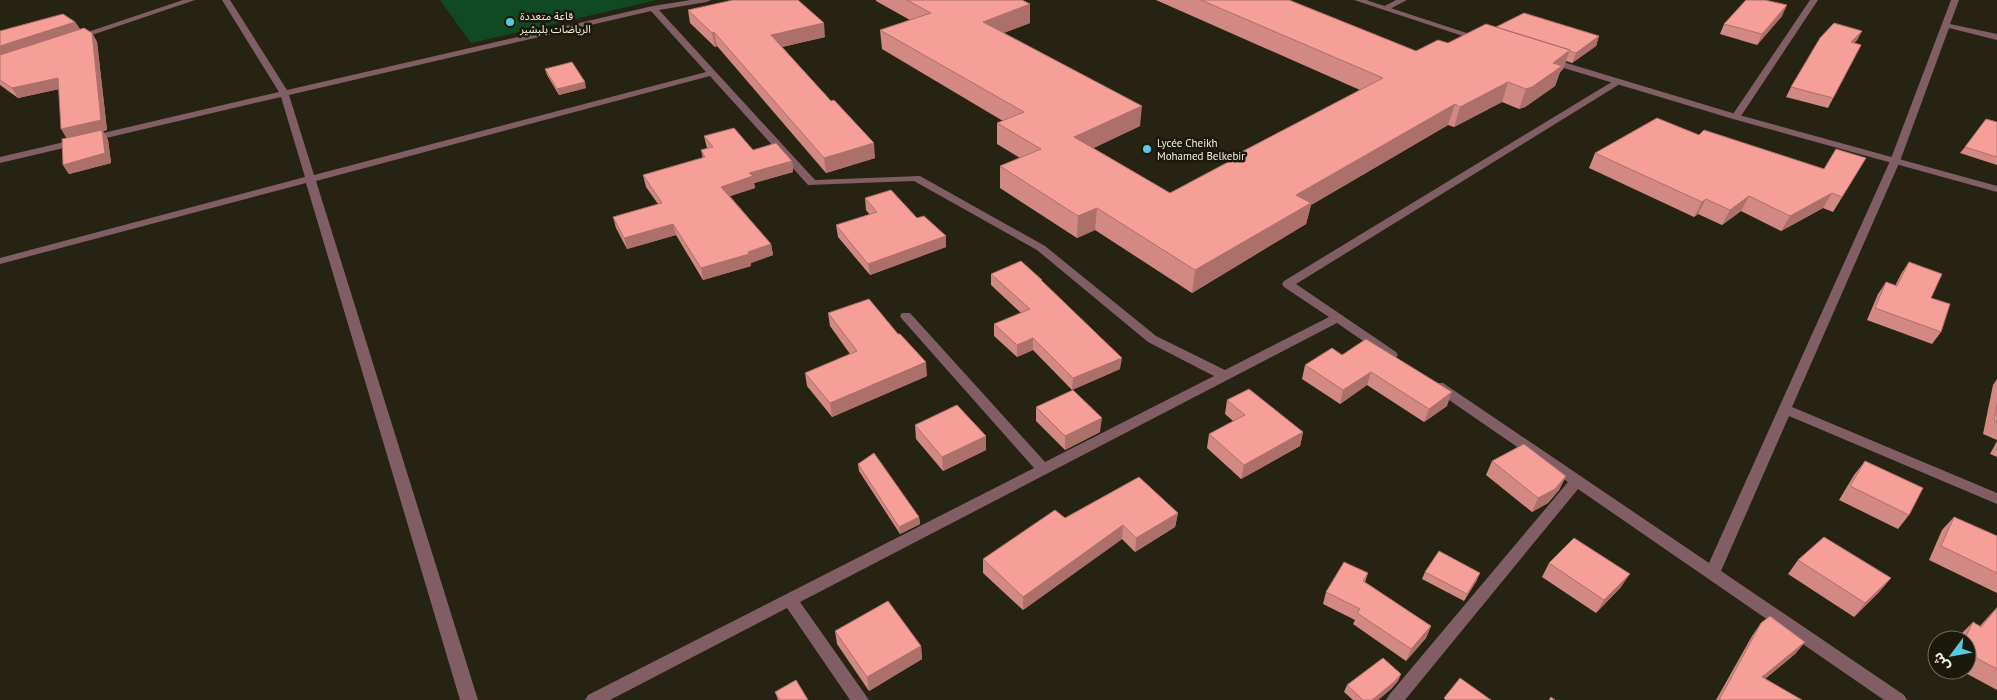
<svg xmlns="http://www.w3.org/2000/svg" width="1997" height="700" viewBox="0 0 1997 700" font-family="'PT Sans','Noto Sans Arabic',sans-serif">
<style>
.green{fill:#104a22}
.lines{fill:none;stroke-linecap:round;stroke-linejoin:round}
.minor{fill:#815e66;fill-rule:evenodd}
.tertiary{fill:#815e66;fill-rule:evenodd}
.wall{fill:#d38983}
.shaded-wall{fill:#ac6f6a}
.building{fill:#f59f98;stroke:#ac6f6a}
.poi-dot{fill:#58c9e3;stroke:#1d190a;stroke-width:2}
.labels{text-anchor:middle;stroke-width:5;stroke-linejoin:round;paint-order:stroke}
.far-poi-label{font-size:11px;fill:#f2efe5;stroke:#1d190a;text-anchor:start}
</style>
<rect width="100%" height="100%" fill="#272313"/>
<!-- green -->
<path class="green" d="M440,0H657L471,43Z"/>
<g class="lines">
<!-- minor -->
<path class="minor" d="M222,0H230L287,90L653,6L691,0H711L707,2L659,10L815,180L920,176L1045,246L1156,336L1225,370L1329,317L1284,287L1282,284L1284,281L1615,80H1621L1623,82L1296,284L1396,352L1398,355L1396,358H1388L1337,323L800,602L869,700H850L787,608L610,700H585L588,695L1034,468L902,319L900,316L902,313H910L1045,462L1214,376L1148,342L1037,250L914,181L808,185L710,76L316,181L478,700H460L306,183L0,264V258L305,177L281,97L0,163V157L279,92ZM651,11L706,72L314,175L289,95Z
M1396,0H1407L1388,10L1381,8Z
M1810,0H1818L1739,119H1733L1731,117Z
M1951,0H1959L1950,24L1997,34V40L1949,28L1900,161L1792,407L1997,493V504L1789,416L1721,571L1904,695L1907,700H1884L1578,489L1405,700H1386L1389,695L1568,482L1433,389L1432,386L1433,383H1443L1709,563L1890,161Z"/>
<!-- tertiary -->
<path class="tertiary" d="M183,0H195L80,39L73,37Z
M1354,0H1366L1485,39L1478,41Z
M1550,58L1739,115L1997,186V192L1733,119L1547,63V59Z"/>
</g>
<!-- wall -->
<path class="wall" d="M876,0H1022L1030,4V23L1003,33L1140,126L1093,148L1170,193L1229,162L1230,158L1360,90L1156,0H1289L1416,51L1448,43L1496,27L1599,36L1596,46L1572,63L1566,61L1563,69L1560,72L1555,86L1525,107L1519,109L1502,102L1454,127L1448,125L1311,205L1306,224L1192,293L1095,230L1077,238L1000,188V166L1020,158L997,144V123L1003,121L882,49L880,30L910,20L876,1Z
M688,10L825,37L782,47L831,101L875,158L826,173L717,46L715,47L690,23Z
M1782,16L1757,45L1720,34L1724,24Z
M75,22L80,29L92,33L97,42L107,130L103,131L108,140L111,163L69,174L63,165L67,138L59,89L18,98L0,85V31Z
M1862,31L1857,40L1854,43L1861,45L1828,108L1786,97L1791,87Z
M545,69L586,88L559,95L547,75Z
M1997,122V165L1960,153L1965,147Z
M1699,135L1824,169L1857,173L1833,212L1823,208L1781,231L1741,211L1722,225L1698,214L1694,217L1589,168L1595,153Z
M704,136L792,161L793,172L754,183L755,188L730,196L771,244L773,255L751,263V266L703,280L676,235L627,249L616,228L613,217L658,204L646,187L643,175L703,158L701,150L707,148Z
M865,198L917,218L946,247L870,275L838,237L836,225L870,215L866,210Z
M1909,262L1931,298L1941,332L1932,344L1867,320L1878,294L1886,282L1895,286L1901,274Z
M991,274L1042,280V282L1120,369L1072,390L1033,350L1017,357L994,336V324L1021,313L991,285Z
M828,313L927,376L832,417L807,386L805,373L850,354L830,326Z
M1342,355L1447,406L1424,422L1367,385L1340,404L1302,379L1305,365Z
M1997,379V440L1983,434L1993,385Z
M1227,400L1303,432L1300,446L1241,479L1207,448L1209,434L1233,421L1225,414Z
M1036,407L1100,432L1065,450L1036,421Z
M915,425L986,436V450L943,471L916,439Z
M1997,441V457L1990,454Z
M1492,461L1566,476L1559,490L1548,503L1532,512L1486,475Z
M1865,461L1909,515L1898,529L1839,500L1854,475Z
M858,464L919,517L920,524L900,534L859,471Z
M1178,513L1175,527L1135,552L1122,539L1023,610L983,573V559L1065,518Z
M1954,517L1997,536V593L1929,560L1942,530Z
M1798,560L1891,578L1879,592L1854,617L1788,574Z
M1549,563L1621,587L1596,613L1542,577Z
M1425,572L1477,580L1464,601L1422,579Z
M1368,573L1365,582L1431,626L1426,638L1406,661L1353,624L1355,620L1323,604L1326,592Z
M1997,607V690L1960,670H1967V640H1957L1959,636L1973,622L1980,626Z
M1761,623L1805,642L1795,654L1765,679L1802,700H1716L1752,636Z
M835,631L921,646L922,659L869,691L837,644Z
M1401,674L1398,681L1391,689L1378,700H1353L1344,692L1347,685Z
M775,692L808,700H778Z"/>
<!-- shaded-wall -->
<path class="shaded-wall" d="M1030,4V23L983,41V22Z
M1787,5L1782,16L1757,45L1762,34Z
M75,22L81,31L0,57V46Z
M824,23L825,37L773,49L771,35Z
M1862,31L1857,40L1846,52L1851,42Z
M714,32L717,46L715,47L712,33Z
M92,33L97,42L107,130L103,131L108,140L111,163L69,174L63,165L67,139L61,129Z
M1599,36L1596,46L1572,63L1576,53Z
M1570,50L1563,69L1560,72L1555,86L1525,107L1519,109L1526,89L1553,63Z
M58,78L64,88L18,98L12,88Z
M585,82L586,88L559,95L557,89Z
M1508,82L1502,102L1454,127L1460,107Z
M1455,104L1448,125L1311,205L1306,224L1192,293L1195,270L1296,195Z
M1142,106L1140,126L1073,158L1074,137Z
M874,143L875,158L826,173L824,158Z
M792,161L793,172L754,183L755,188L724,198L721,187L749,173Z
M1832,193L1823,208L1781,231L1790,216Z
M1749,196L1741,211L1722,225L1730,210Z
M1706,199L1698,214L1694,217L1702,202Z
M1097,208L1095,230L1077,238L1078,216Z
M673,224L676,235L627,249L624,238Z
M946,236V247L870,275L868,264Z
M771,244L773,255L751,263V266L703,280L701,268Z
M1033,338V350L1017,357V345Z
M1122,358L1120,369L1072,390L1073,378Z
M926,362L927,376L832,417L830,403Z
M1371,372L1367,385L1340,404L1343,390Z
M1452,392L1447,406L1424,422L1429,409Z
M1102,418L1100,432L1065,450V436Z
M1303,432L1300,446L1241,479L1244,465Z
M986,436V450L943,471L942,457Z
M1566,476L1559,490L1548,503L1532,512L1538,498Z
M1178,513L1175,527L1135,552L1136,538Z
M919,517L920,524L900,534L899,527Z
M1123,525L1122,539L1023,610V597Z
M1480,573L1477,580L1464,601L1467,594Z
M1630,574L1621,587L1596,613L1604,600Z
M1891,578L1879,592L1854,617L1865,603Z
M1431,626L1426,638L1406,661L1411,649Z
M1805,642L1795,654L1752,689L1762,677Z
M921,646L922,659L869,691L867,677Z
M1401,674L1398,681L1391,689L1378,700H1372Z"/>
<!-- building -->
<path class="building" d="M733,0H798L824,23L771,35L831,101L834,100L874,143L824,158L714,32L712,33L688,10Z
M907,0H1022L1030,4L983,22L1142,106L1074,137L1170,193L1232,160L1230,158L1383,78L1201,0H1289L1416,51L1438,40L1448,43L1486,24L1570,50L1553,63L1562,66L1532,87L1526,89L1508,82L1460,107L1455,104L1296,195L1311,203L1195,270L1097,208L1078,216L1000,166L1041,149L997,123L1024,112L880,30L931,13Z
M1746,0H1765L1787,5L1762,34L1724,24Z
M1524,13L1599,36L1576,53L1570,51V50L1496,27Z
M63,14L75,22L0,46V31Z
M1834,23L1862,31L1851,42L1861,45L1833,98L1791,87L1820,38Z
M84,28L92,33L101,120L61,129L58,78L12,88L0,80V55Z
M572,62L585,82L557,89L545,69Z
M1657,118L1699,135L1704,130L1824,169L1836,149L1866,158L1842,197L1832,193L1790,216L1749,196L1730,210L1706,199L1702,202L1595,153Z
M1986,119L1997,122V157L1965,147Z
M734,128L753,150L776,143L792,161L749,173L753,176L721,187L771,244L748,252L749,254L701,268L673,224L624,238L613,217L662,203L643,175L705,157L701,150L713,147L704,136Z
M102,130L105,153L63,165L62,139Z
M891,190L917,218L924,216L946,236L868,264L836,225L877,212L865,198Z
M1021,261L1042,280H1041L1122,358L1073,378L1033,338L1017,345L994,324L1030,309L991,274Z
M1909,262L1942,274L1931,298L1950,304L1941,332L1875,308L1886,282L1897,286Z
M869,299L898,334H900L926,362L830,403L805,373L857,351L828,313Z
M1366,339L1452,392L1429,409L1371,372L1343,390L1305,365L1332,348L1342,355Z
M1249,389L1303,432L1244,465L1209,434L1245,415L1227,400Z
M1073,390L1102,418L1065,436L1036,407Z
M1997,404V422L1994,421Z
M957,405L986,436L942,457L915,425Z
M1524,444L1566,476L1555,489L1538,498L1492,461Z
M874,453L919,517L899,527L858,464Z
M1865,461L1923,488L1909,515L1850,486Z
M1139,477L1178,513L1136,538L1123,525L1023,597L983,559L1055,510L1065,518Z
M1954,517L1997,536V573L1941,546Z
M1824,537L1891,578L1865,603L1798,560Z
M1574,538L1630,574L1604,600L1549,563Z
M1439,551L1480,573L1467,594L1425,572Z
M1344,562L1368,573L1363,581L1431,626L1411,649L1357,613L1360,609L1326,592Z
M888,601L921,646L867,677L835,631Z
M1997,608V669L1967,653V640H1964L1973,622L1981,627Z
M1770,616L1805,642L1762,677L1802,700H1719L1761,623Z
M1383,658L1401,674L1394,682L1372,700H1363L1347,685Z
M1460,678L1491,700H1446L1444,698Z
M796,680L808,700H780L775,692Z
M1551,697L1555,700H1549Z"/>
<!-- markers -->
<g class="poi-dot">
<circle cx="510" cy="22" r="5"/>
<circle cx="1147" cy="149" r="5"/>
</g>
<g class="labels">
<!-- far-poi labels -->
<g class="far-poi-label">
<text x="520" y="20">قاعة متعددة<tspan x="520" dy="13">الرياضات بلبشير</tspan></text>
<text x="1157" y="147">Lycée Cheikh<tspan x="1157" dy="13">Mohamed Belkebir</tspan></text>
</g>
</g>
<!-- north arrow -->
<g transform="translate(1952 655) rotate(238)"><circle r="24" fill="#1d190a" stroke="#726f62"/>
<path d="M0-4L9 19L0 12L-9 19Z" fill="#58c9e3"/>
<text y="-8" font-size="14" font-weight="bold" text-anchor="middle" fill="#f2efe5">ش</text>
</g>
</svg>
